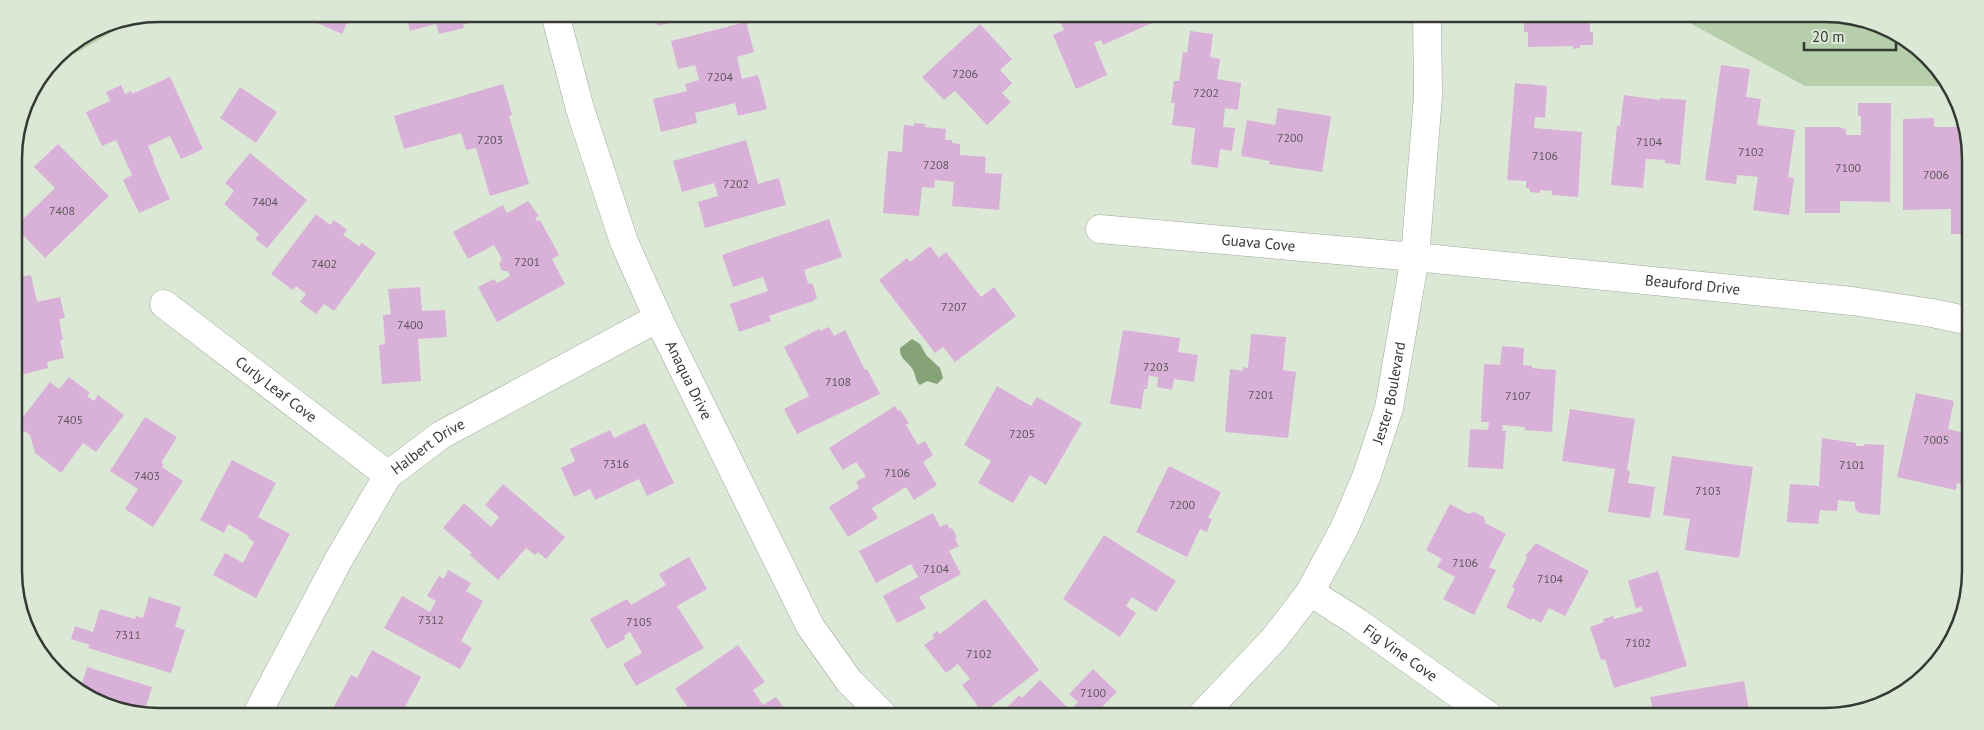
<svg xmlns="http://www.w3.org/2000/svg" width="1984" height="730" viewBox="0 0 1984 730" font-family="'PT Sans',sans-serif">
<style>
.green{fill:#b7ceab}
.water{fill:#86a277}
.building{fill:#d9b1d8}
.lines{fill:none;stroke-linecap:round;stroke-linejoin:round}
.street-casing{stroke:#9ea999;stroke-width:29}
.secondary-casing{stroke:#9ea999;stroke-width:29}
.street{stroke:#fff;stroke-width:28}
.secondary{stroke:#fff;stroke-width:28}
.labels{text-anchor:middle;stroke-width:5;stroke-linejoin:round;paint-order:stroke}
.number-label{font-size:12px;fill:#5e575c}
.street-label{font-size:15px;fill:#353933;stroke:#dce8d6}
.rim{fill:none;stroke:#353933;stroke-width:2.5}
</style>
<rect width="100%" height="100%" fill="#dce8d6"/>
<!-- green -->
<path class="green" d="M1678,14H1824L1871,21L1934,64L1945,86H1805L1679,17Z
M134,19L49,69L63,50L104,25Z"/>
<!-- water -->
<path class="water" d="M912,339L920,344L926,355L940,368L943,378L937,384L927,381L920,385C915,381 916,375 913,370C909,362 899,359 900,348Z"/>
<!-- building -->
<path class="building" d="M297,14H351L342,34Z
M406,14H496L497,16L463,25L464,28L439,34L436,24L410,31Z
M655,14H700L658,26Z
M1057,14H1150L1154,22L1103,45L1101,40L1094,43L1107,75L1076,89L1053,35L1064,30Z
M1524,14H1590V32H1593V45H1580V48L1573,49V46L1528,47V32H1524Z
M746,22L754,52L737,57L742,79L758,75L767,109L738,116L735,103L695,113L697,123L661,132L653,99L687,91L685,84L699,80L695,65L678,69L671,41Z
M980,24L1012,59L1000,70L1012,83L1002,93L1011,102L987,125L955,91L944,100L922,77Z
M1190,31L1213,34L1210,57L1220,59L1217,79L1241,83L1238,110L1225,108L1223,127L1235,128L1232,151L1220,149L1218,168L1191,164L1195,128L1172,125L1175,103H1171L1174,81H1179L1183,52L1187,53Z
M1721,65L1750,69L1746,97L1761,99L1757,125L1795,130L1788,177L1794,178L1789,215L1753,210L1758,177L1737,175L1736,184L1705,180Z
M170,77L203,149L181,159L170,136L148,146L154,160L153,161L170,199L139,213L123,180L132,175L116,140L102,146L86,112L110,101L106,92L121,85L125,94L131,91L132,94Z
M1515,83L1547,86L1545,118L1535,117L1534,128L1582,132L1578,197L1552,195V191L1540,190V193L1530,192V189L1526,188V181L1507,180Z
M503,84L512,115L509,116L529,184L490,196L476,148L466,150L461,133L404,149L394,116Z
M240,87L277,112L256,143L220,118Z
M1624,95L1660,100V98L1686,100L1680,165L1665,163V160L1646,159L1643,188L1611,185L1617,126H1620Z
M1858,103H1891L1890,202L1840,201V213H1805V127H1840L1846,130V135H1861V116H1858Z
M1278,108L1331,116L1322,172L1269,164L1270,161L1241,156L1247,120L1275,125Z
M1934,118V127H1963L1969,140V234H1951V209L1903,210V119Z
M914,123L925,124V127L946,129L945,140H952V143L960,144V155L986,157L985,173L1002,174L999,210L952,206L954,182L935,180L934,188L922,187L919,216L883,213L888,151L902,152L904,125L914,126Z
M746,140L758,184L779,178L786,205L705,228L698,202L718,196L714,183L682,192L673,161Z
M58,144L109,196L45,258L15,227L55,188L34,167Z
M250,153L307,200L267,248L255,239L259,234L224,204L234,191L225,183Z
M528,201L539,216L535,218L537,221L540,220L559,255L552,259L565,284L497,322L478,287L494,279L497,283L510,276L508,271H502L499,264L502,259L494,245L468,259L453,232L503,205L507,213Z
M316,214L330,225L334,220L347,230L343,235L359,246L362,243L376,253L334,311L324,304L316,314L300,302L306,294L296,286L293,290L271,274Z
M829,219L842,257L804,270L808,283L813,284L817,298L813,301L769,316L771,321L739,332L730,304L768,291L763,277L733,287L722,255Z
M930,246L939,258L946,252L981,297L994,287L1016,316L955,362L943,347L935,353L879,280L907,258L910,262Z
M31,275L37,302L60,297L65,318L59,319L63,340L60,341L64,358L47,362L48,368L17,376L15,278Z
M420,287L422,311L445,310L447,337L418,339L421,381L382,384L379,345L385,344L383,315L391,314L388,289Z
M829,327L834,336L845,330L865,370L867,369L880,394L797,434L784,409L809,396L784,347L819,329L820,331Z
M1123,330L1180,338L1178,352L1198,355L1194,382L1174,379L1172,390L1157,387L1158,377L1149,376L1147,389H1144L1141,409L1110,404Z
M1251,334L1286,337L1283,370L1296,372L1288,438L1225,432L1230,369L1243,371V367L1248,368Z
M1502,346L1524,348L1523,365L1532,366V368L1556,370L1552,432L1525,430V427L1503,425L1502,431H1506L1503,469L1468,467L1470,429L1488,430L1489,422H1481L1484,364L1500,365Z
M69,377L90,393L87,396L94,401L98,395L124,415L96,452L83,443L61,473L35,453L30,435L16,426L50,382L59,389Z
M997,386L1031,406L1037,397L1082,423L1046,485L1030,475L1013,503L978,483L991,461L964,445Z
M1916,393L1954,401L1948,429L1969,434L1965,446L1970,447V486L1957,483L1956,490L1897,477Z
M895,406L898,411L900,410L909,423L906,425L918,445L925,441L933,455L923,462L937,485L914,500L906,487L872,508L878,518L848,537L829,507L859,488L856,482L866,476L856,462L843,470L829,448Z
M1570,409L1635,419L1627,470L1630,471L1628,483L1655,487L1650,518L1608,512L1615,469L1562,461Z
M145,417L177,437L161,463L164,464L162,467L183,481L153,527L125,509L138,489L110,471Z
M645,423L674,483L647,496L639,479L595,500L590,489L574,497L561,468L575,461L570,449L610,430L614,438Z
M1822,438L1856,443V446H1864V444L1884,445L1880,515L1859,513L1855,508V502L1838,500L1837,511L1820,510L1818,524L1787,522L1790,484L1819,486Z
M1672,456L1753,467L1739,558L1685,550L1690,519L1663,515Z
M232,460L276,483L258,517L290,534L256,598L213,575L225,553L243,563L254,542L248,538L249,536L228,524L224,533L200,520Z
M1169,466L1221,492L1208,518L1212,519L1207,532L1200,529L1187,557L1136,532Z
M503,484L565,537L546,559L538,552L535,555L526,548L498,580L470,555L472,553L443,528L464,503L491,527L499,517L485,505Z
M1450,504L1468,514L1474,512L1484,517L1485,523L1506,534L1489,567L1496,570L1474,615L1443,599L1455,577L1437,567L1442,559L1426,550Z
M933,513L940,527L947,524L950,529L952,528L957,537L955,538L959,546L949,551L961,574L919,597L926,608L897,623L883,596L918,577L911,564L876,583L859,551Z
M1104,535L1176,581L1156,612L1132,597L1126,606L1136,613L1120,637L1063,599Z
M1536,543L1589,571L1565,616L1549,608L1541,623L1532,618L1531,620L1506,607L1515,589L1512,587L1527,558L1525,556Z
M689,557L707,589L677,606L704,648L636,686L623,664L642,653L630,632L624,636L625,639L607,649L590,619L627,599L631,605L666,585L659,574Z
M448,570L471,583L466,591L483,601L461,641L472,648L460,669L384,628L402,596L430,612L436,601L427,596L439,576L444,579Z
M1658,571L1687,666L1614,688L1605,659L1601,660L1590,627L1604,622L1603,619L1613,616L1614,619L1643,611L1641,606L1636,609L1628,581Z
M149,597L181,607L175,627L185,630L171,673L88,648L90,645L71,639L75,626L93,632L100,609L135,619L136,616L143,618Z
M985,599L1039,670L983,713L962,685L970,679L958,664L946,673L924,645L934,638L932,635L937,631L940,634Z
M738,645L765,682L753,690L763,705L776,697L790,716H694L675,689Z
M372,650L421,677L400,716H329L351,675L357,678Z
M87,667L152,687L144,713L126,707L125,711L113,709L81,687Z
M1093,669L1117,692L1093,716H999L1019,695L1022,698L1040,680L1070,710L1078,702L1069,694Z
M1744,681L1749,710L1740,711L1741,716H1654L1650,697Z"/>
<g class="lines">
<defs>
<g id="street">
<path id="s1" d="M555,14L580,109L624,242L658,318L810,626L849,681L884,716"/>
<path id="s2" d="M1100,229L1415,257"/>
<path id="s3" d="M164,304L388,475"/>
<path id="s4" d="M1310,592L1357,622L1489,716"/>
<path id="s5" d="M256,716L339,559L388,475L441,435L658,318"/>
</g>
<g id="secondary">
<path id="s6" d="M1415,257L1852,301L1932,313L1970,321"/>
<path id="s7" d="M1201,716L1274,639L1310,592L1344,529L1367,475L1389,408L1415,257L1428,96L1427,14"/>
</g>
</defs>
<!-- street casing -->
<use href="#street" class="street-casing"/>
<!-- secondary casing -->
<use href="#secondary" class="secondary-casing"/>
<!-- street -->
<use href="#street" class="street"/>
<!-- secondary -->
<use href="#secondary" class="secondary"/>
</g>
<g class="labels">
<!-- number labels -->
<g class="number-label">
<text x="965" y="78">7206</text>
<text x="720" y="81">7204</text>
<text x="1206" y="97">7202</text>
<text x="1290" y="142">7200</text>
<text x="490" y="144">7203</text>
<text x="1649" y="146">7104</text>
<text x="1751" y="156">7102</text>
<text x="1545" y="160">7106</text>
<text x="936" y="169">7208</text>
<text x="1848" y="172">7100</text>
<text x="1936" y="179">7006</text>
<text x="736" y="188">7202</text>
<text x="265" y="206">7404</text>
<text x="62" y="215">7408</text>
<text x="527" y="266">7201</text>
<text x="324" y="268">7402</text>
<text x="954" y="311">7207</text>
<text x="410" y="329">7400</text>
<text x="1156" y="371">7203</text>
<text x="838" y="386">7108</text>
<text x="1261" y="399">7201</text>
<text x="1518" y="400">7107</text>
<text x="70" y="424">7405</text>
<text x="1022" y="438">7205</text>
<text x="1936" y="444">7005</text>
<text x="616" y="468">7316</text>
<text x="1852" y="469">7101</text>
<text x="897" y="477">7106</text>
<text x="147" y="480">7403</text>
<text x="1708" y="495">7103</text>
<text x="1182" y="509">7200</text>
<text x="1465" y="567">7106</text>
<text x="936" y="573">7104</text>
<text x="1550" y="583">7104</text>
<text x="431" y="624">7312</text>
<text x="639" y="626">7105</text>
<text x="128" y="639">7311</text>
<text x="1638" y="647">7102</text>
<text x="979" y="658">7102</text>
<text x="1093" y="697">7100</text>
</g>
<!-- street labels -->
<g class="street-label">
<text dy="5" stroke="none"><textPath href="#s2" startOffset="159">Guava Cove</textPath></text>
<text dy="5" stroke="none"><textPath href="#s6" startOffset="279">Beauford Drive</textPath></text>
<text dy="5" stroke="none"><textPath href="#s1" startOffset="391">Anaqua Drive</textPath></text>
<text dy="5" stroke="none"><textPath href="#s3" startOffset="141">Curly Leaf Cove</textPath></text>
<text dy="5" stroke="none"><textPath href="#s7" startOffset="381">Jester Boulevard</textPath></text>
<text dy="5" stroke="none"><textPath href="#s5" startOffset="324">Halbert Drive</textPath></text>
<text dy="5" stroke="none"><textPath href="#s4" startOffset="109">Fig Vine Cove</textPath></text>
</g>
</g>
<!-- crop -->
<path d="M0 0H1984V730H0ZM159 22H1825A137 137 0 0 1 1962 159V571A137 137 0 0 1 1825 708H159A137 137 0 0 1 22 571V159A137 137 0 0 1 159 22Z" fill="#dce8d6" fill-rule="evenodd"/>
<path class="rim" d="M159 22H1825A137 137 0 0 1 1962 159V571A137 137 0 0 1 1825 708H159A137 137 0 0 1 22 571V159A137 137 0 0 1 159 22Z"/>
<!-- scale -->
<path d="M1804 42v8h92v-8" fill="none" stroke="#353933" stroke-width="2.5"/>
<text x="1812" y="42" font-size="15" fill="#353933" stroke="#dce8d6" stroke-width="4" paint-order="stroke">20 m</text>
</svg>
